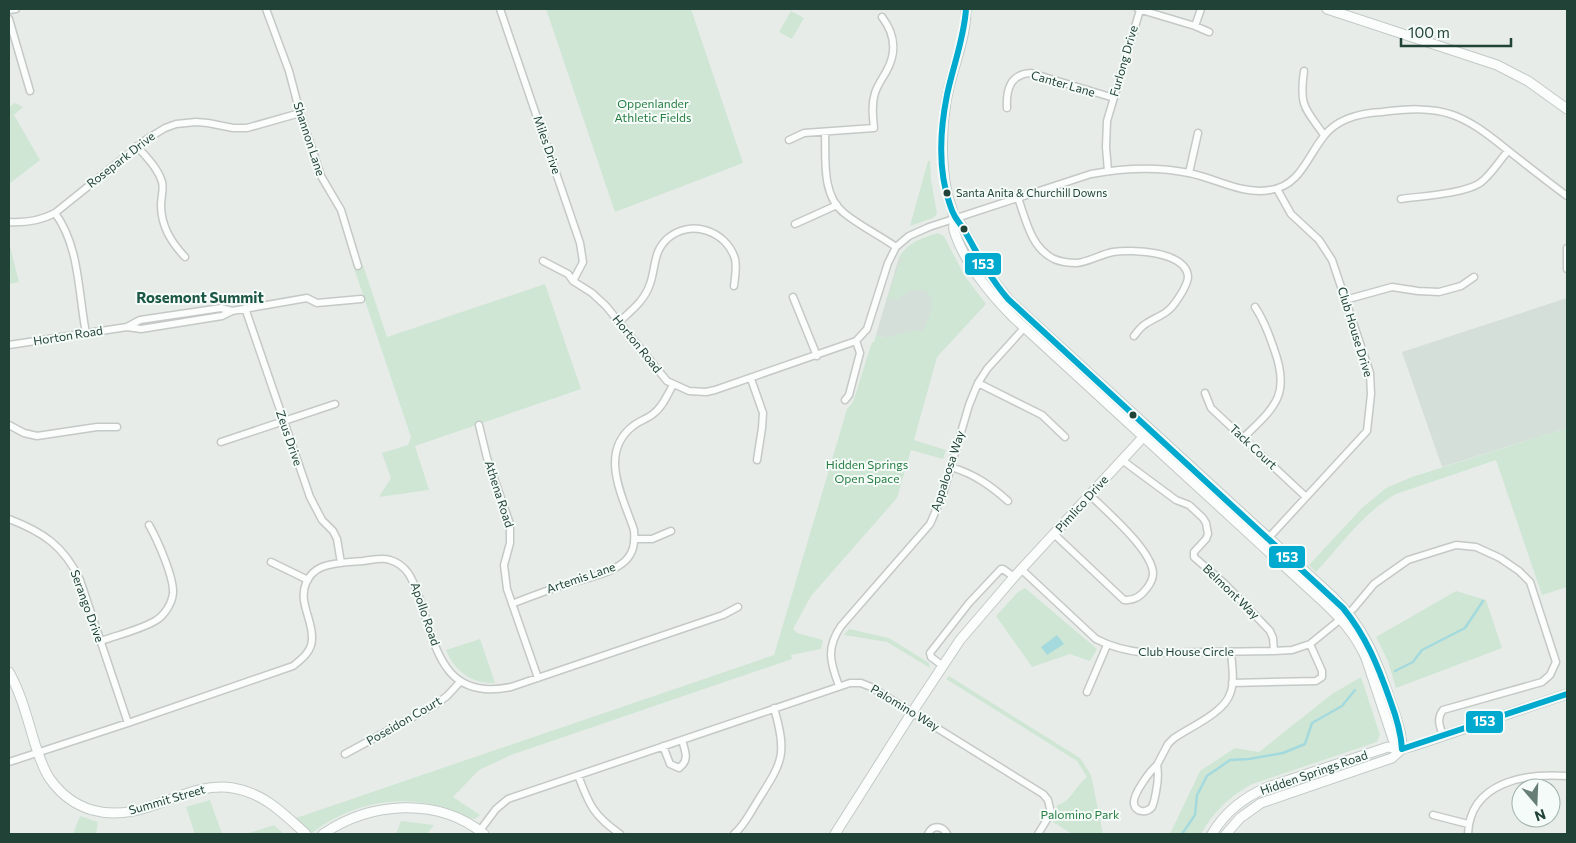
<svg xmlns="http://www.w3.org/2000/svg" width="1576" height="843" viewBox="0 0 1576 843" font-family="Commissioner,sans-serif">
<style>
.built{fill:#d4dfd9}
.green{fill:#cfe6d4}
.water{fill:#a4dade}
.lines{fill:none;stroke-linecap:round;stroke-linejoin:round}
.stream{stroke:#a4dade;stroke-width:2.5}
.street-casing{stroke:#c4c9c6;stroke-width:9}
.secondary-casing{stroke:#c2cac6;stroke-width:11}
.street{stroke:#fbfcfc;stroke-width:6}
.secondary{stroke:#fbfcfc;stroke-width:9}
.bus-1-casing{stroke:#f5fbf8;stroke-width:10}
.bus-1{stroke:#00a9ce;stroke-width:6}
.bus-dot{fill:#214337;stroke:#f5fbf8;stroke-width:2}
.labels{text-anchor:middle;stroke-width:4;stroke-linejoin:round;paint-order:stroke}
.bus-label{font-size:11px;fill:#214337;stroke:#f5fbf8;text-anchor:start}
.street-label{font-size:12px;fill:#214337;stroke:#f5fbf8}
.park-label{font-size:12px;fill:#277e42;stroke:#f5fbf8}
.quarter-label{font-size:15px;font-weight:bold;fill:#1b5744;stroke:#f5fbf8}
.line-badge{stroke:#f5fbf8;stroke-width:2}
.badge-label{font-size:14px;text-anchor:middle;font-weight:bold;fill:#fff}
</style>
<rect width="100%" height="100%" fill="#e7ece9"/>
<!-- built -->
<path class="built" d="M899,257L957,274L933,352L876,335Z
M1567,298V428L1442,467L1402,352Z"/>
<!-- green -->
<path class="green" d="M546,9H691L743,163L615,212Z
M791,11L804,18L792,39L779,32Z
M15,103L23,107L14,115L40,160L9,184V107Z
M928,161H930L931,180L937,214L933,218L910,226Z
M938,233L944,236L964,275L986,304L937,357L914,440L946,450L943,459L911,450L897,498L811,596L793,629L797,633L823,640L821,649L791,655L792,659L511,755L479,770L453,797L480,815L475,819C464,817 451,809 439,806C395,794 348,805 312,833L296,818L774,655L847,409L853,402L872,342H874L876,335L887,338L911,331H924C926,323 932,311 932,303C930,282 906,290 897,300L889,299L888,296L900,262L903,259L899,257C910,241 920,239 938,233Z
M9,242L19,282L9,284Z
M363,265L387,337L545,284L581,389L415,446L429,490L379,497L391,478L382,453L408,445L411,437L354,268Z
M1567,428V587L1542,595L1496,460L1396,494C1364,512 1341,545 1316,572L1309,565L1362,508L1386,488L1412,477Z
M1025,588L1097,649L1090,661L1070,654L1032,667L996,616L1018,592Z
M1456,591L1486,600L1502,648L1396,688L1388,661L1376,637Z
M849,629L889,638L929,663L930,668L887,642L844,635Z
M480,639L495,683C472,684 454,671 446,650Z
M949,676L1080,758L1091,775L1103,834H1072L1053,822L1056,814L1057,805C1070,803 1076,785 1087,777L1077,761L946,679Z
M1361,677L1380,735L1377,742L1252,784C1230,796 1213,812 1201,834H1170L1200,771L1235,748L1259,752L1332,694Z
M210,800L222,834H195L186,807Z
M80,816L98,822L96,834H73Z
M401,821L434,825L427,834H396Z
M274,825L284,834H246Z"/>
<!-- water -->
<path class="water" d="M1057,635L1064,644L1047,655L1041,647Z"/>
<g class="lines">
<!-- stream -->
<path class="stream" d="M1395,671L1413,662L1422,650L1465,628L1483,601
M1182,834L1195,815L1197,795L1207,776L1230,760L1249,759L1283,753L1305,744L1312,723L1342,706L1355,690"/>
<defs>
<path id="street" d="M266,9L289,71L300,113L321,176L341,210L358,266
M500,9L580,243L583,262L573,281
M1138,9L1195,26L1209,32
M9,10L16,9
M9,19L30,91
M1195,26L1201,9
M1304,71C1299,107 1305,108 1324,135
M1007,108C1006,90 1010,74 1031,73L1114,98
M825,132C826,157 821,195 844,213C860,226 879,235 896,247
M789,140L804,133L874,128C873,117 871,105 875,93C877,86 882,79 886,72C897,53 895,34 882,17
M137,146C146,157 158,168 162,182C164,189 161,197 161,205C161,226 171,242 185,257
M1108,171L1106,147L1107,121L1140,10
M1189,173L1198,133
M1018,198C1026,220 1031,248 1054,259C1061,262 1069,263 1077,263C1089,262 1101,254 1113,252C1131,249 1185,251 1188,276C1188,284 1180,296 1175,303C1167,315 1155,317 1144,325C1141,327 1137,332 1134,336
M1401,199C1422,196 1463,194 1480,183C1491,175 1499,161 1508,151
M55,213C80,247 78,293 86,333
M9,222C26,223 40,221 55,213L147,139L165,128L176,124L196,122L208,123L233,128H247L300,113
M795,224L837,205
M1567,248V269
M543,261L568,274L573,281L592,293L606,306L667,381L689,391L706,392L715,390L856,341L867,329L888,263L896,247L909,236L929,227L1091,174C1123,168 1156,166 1189,173C1215,178 1242,195 1270,190C1300,186 1307,157 1324,136C1337,119 1361,113 1382,112C1405,109 1431,107 1453,115C1475,123 1492,138 1510,152C1529,167 1548,182 1567,196
M793,297L817,356
M1345,300L1392,287L1418,291L1439,292L1461,286L1474,277
M245,308L310,497L322,520L333,531L337,539L341,563
M619,322C631,311 645,300 650,284C656,267 653,252 667,239C690,218 727,231 735,259C737,268 735,277 734,286
M127,327L140,320L221,308L232,311
M9,345L127,327L141,329L222,316L232,311L307,298L317,303L361,299
M751,379L763,413L762,428L757,460
M978,383L1042,415L1065,437
M1205,393L1211,408L1306,497
M845,400L849,395L860,353L856,341
M9,425L24,433L37,436L97,427H117
M479,425L487,458L510,524V543L504,565L507,589L538,678
M1243,438C1275,407 1291,395 1274,349C1269,334 1264,320 1255,307
M221,442L335,404
M1122,460L1176,500L1189,505L1203,518L1206,523L1208,534L1206,539L1194,552V557L1226,585L1270,631L1273,638L1274,651
M951,467C974,474 990,485 1008,501
M9,519C43,532 64,546 80,580L128,723
M1054,534L1124,600C1134,601 1142,595 1147,588C1151,583 1153,579 1153,573C1152,550 1106,511 1090,495
M635,539H652L671,531
M1262,545L1367,431L1371,394L1370,373L1332,260L1319,240L1291,214L1277,189
M271,562L308,580
M1021,569L1096,639C1113,648 1128,651 1146,653L1274,651L1292,650L1310,644L1353,609L1374,584L1408,560L1456,545L1476,547L1500,558L1519,571L1530,582L1556,662L1550,675L1542,682L1443,710C1436,719 1440,726 1443,736
M512,604C529,597 546,591 563,585C581,580 610,574 624,562C634,553 635,543 634,530C623,497 598,453 633,426C639,421 647,419 653,414C663,407 667,395 673,385
M101,641C118,635 139,630 155,621C164,616 172,604 173,593C174,577 157,539 149,525
M943,666L931,657L930,653L969,603L1001,569H1003L1014,577
M1232,683L1316,681L1322,677V671L1310,644
M839,686C830,662 826,648 841,626L930,524L943,494L969,405L978,383L987,369L1024,328
M1087,692L1107,645
M663,746L670,764L679,768C690,760 685,751 682,740
M345,754L435,705L447,696L460,682
M9,762L128,723L293,666C302,659 312,651 312,639C313,619 298,603 306,583C309,576 315,570 322,567C335,562 350,562 363,561C372,560 382,557 390,560C408,565 413,581 419,597C436,647 442,701 511,687L723,615L738,607
M1157,765L1168,744L1173,739C1188,728 1224,713 1230,694C1235,682 1232,665 1231,652
M1157,765C1159,775 1158,782 1156,792C1155,797 1154,803 1152,807C1147,813 1136,813 1134,804C1132,795 1150,771 1157,765Z
M578,775C589,805 594,816 620,834
M1433,815L1468,824
M478,833L496,809L508,799L850,683H861L871,687L1043,794L1048,800L1051,813L1038,834
M734,834C744,826 750,813 757,802C782,762 788,756 774,708
M928,834C932,825 942,825 947,834
M1468,834C1470,782 1525,773 1567,776"/>
<path id="secondary" d="M966,9C966,41 951,70 946,102C941,132 941,162 947,193C949,201 953,210 954,218C955,222 953,226 954,230C963,261 991,295 1013,317L1318,597C1338,615 1355,633 1366,658L1393,739L1402,749
M1327,9L1497,65L1528,81L1567,109
M955,219L962,226L983,267L1008,299L1332,596C1364,627 1376,658 1390,700C1396,717 1402,732 1402,749
M9,672C22,695 28,722 36,747C40,758 43,769 50,779C60,793 75,805 92,810C145,825 184,780 233,788C264,793 284,814 306,834
M323,834C370,802 437,796 484,834
M835,834L909,717L960,640L1014,577L1146,434
M1212,834C1225,812 1244,797 1268,787L1388,747L1402,749L1413,746L1567,694
M1226,834L1240,818L1261,803L1392,758L1402,749"/>
</defs>
<!-- street casing -->
<use href="#street" class="street-casing"/>
<!-- secondary casing -->
<use href="#secondary" class="secondary-casing"/>
<!-- street -->
<use href="#street" class="street"/>
<!-- secondary -->
<use href="#secondary" class="secondary"/>
<defs>
<path id="bus-1" d="M966,9C964,39 953,66 947,95C940,130 938,171 950,205C953,215 957,220 963,228C977,253 989,277 1008,299L1343,608C1366,636 1378,666 1390,700C1396,716 1401,732 1402,749
M1402,749L1567,694"/>
</defs>
<!-- bus-1 casing -->
<use href="#bus-1" class="bus-1-casing"/>
<!-- bus-1 -->
<use href="#bus-1" class="bus-1"/>
</g>
<!-- markers -->
<g class="bus-dot">
<circle cx="947" cy="193" r="4.5"/>
<circle cx="964" cy="229" r="4.5"/>
<circle cx="1133" cy="415" r="4.5"/>
</g>
<g class="labels">
<!-- bus labels -->
<g class="bus-label">
<text x="956" y="197">Santa Anita &amp; Churchill Downs</text>
</g>
<!-- street labels -->
<g class="street-label">
<text transform="translate(1124 61) rotate(-74)" y="4">Furlong Drive</text>
<text transform="translate(1063 84) rotate(16)" y="4">Canter Lane</text>
<text transform="translate(309 139) rotate(72)" y="4">Shannon Lane</text>
<text transform="translate(547 145) rotate(71)" y="4">Miles Drive</text>
<text transform="translate(121 160) rotate(-38)" y="4">Rosepark Drive</text>
<text transform="translate(1355 332) rotate(73)" y="4">Club House Drive</text>
<text transform="translate(68 336) rotate(-9)" y="4">Horton Road</text>
<text transform="translate(637 344) rotate(51)" y="4">Horton Road</text>
<text transform="translate(289 438) rotate(71)" y="4">Zeus Drive</text>
<text transform="translate(1253 447) rotate(43)" y="4">Tack Court</text>
<text transform="translate(948 471) rotate(-72)" y="4">Appaloosa Way</text>
<text transform="translate(499 494) rotate(72)" y="4">Athena Road</text>
<text transform="translate(1082 504) rotate(-48)" y="4">Pimlico Drive</text>
<text transform="translate(581 578) rotate(-19)" y="4">Artemis Lane</text>
<text transform="translate(1231 592) rotate(44)" y="4">Belmont Way</text>
<text transform="translate(87 606) rotate(70)" y="4">Serango Drive</text>
<text transform="translate(425 614) rotate(71)" y="4">Apollo Road</text>
<text x="1186" y="656">Club House Circle</text>
<text transform="translate(905 708) rotate(31)" y="4">Palomino Way</text>
<text transform="translate(404 721) rotate(-30)" y="4">Poseidon Court</text>
<text transform="translate(1314 773) rotate(-19)" y="4">Hidden Springs Road</text>
<text transform="translate(167 800) rotate(-16)" y="4">Summit Street</text>
</g>
<!-- park labels -->
<g class="park-label">
<text x="653" y="108">Oppenlander<tspan x="653" dy="14">Athletic Fields</tspan></text>
<text x="867" y="469">Hidden Springs<tspan x="867" dy="14">Open Space</tspan></text>
<text x="1080" y="819">Palomino Park</text>
</g>
<!-- quarter labels -->
<g class="quarter-label">
<text x="200" y="303">Rosemont Summit</text>
</g>
</g>
<g class="line-badge">
<rect x="964" y="252" width="38" height="24" rx="5" fill="#00a9ce"/>
<rect x="1268" y="545" width="38" height="24" rx="5" fill="#00a9ce"/>
<rect x="1465" y="710" width="39" height="24" rx="5" fill="#00a9ce"/>
</g>
<g class="badge-label">
<text x="983" y="269">153</text>
<text x="1287" y="562">153</text>
<text x="1484" y="726">153</text>
</g>
<!-- border -->
<rect width="1576" height="843" fill="none" stroke="#214337" stroke-width="20"/>
<!-- north arrow -->
<g transform="translate(1536 803) rotate(161)"><circle r="24" fill="#f5fbf8" stroke="#a0b1ab"/>
<path d="M0-4L9 19L0 12L-9 19Z" fill="#667e75"/>
<text y="-8" font-size="14" font-weight="bold" text-anchor="middle" fill="#214337">N</text>
</g>
<!-- scale -->
<path d="M1401 38v8h110v-8" fill="none" stroke="#214337" stroke-width="2.5"/>
<text x="1408" y="38" font-size="15" fill="#214337" stroke="#f5fbf8" stroke-width="4" paint-order="stroke">100 m</text>
</svg>
